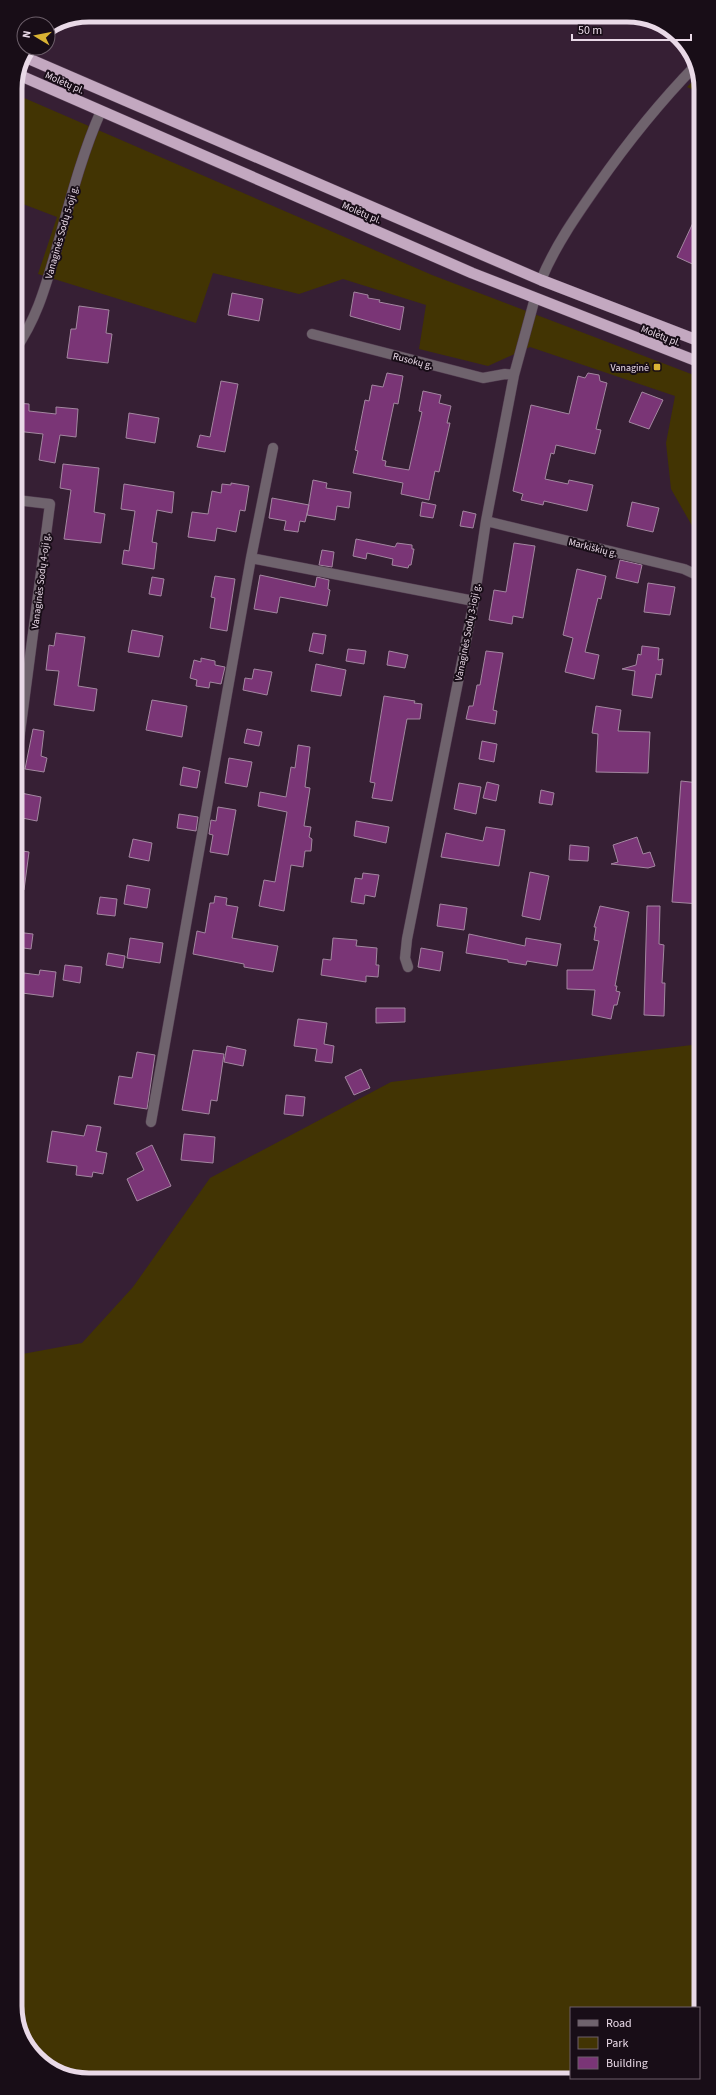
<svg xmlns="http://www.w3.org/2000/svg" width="716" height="2095" viewBox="0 0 716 2095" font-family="'Source Sans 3',sans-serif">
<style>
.green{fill:#423403}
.building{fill:#7a3576;stroke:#a387a0}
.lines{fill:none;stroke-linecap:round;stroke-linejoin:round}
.minor-casing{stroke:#533d51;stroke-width:11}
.trunk-casing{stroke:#533d51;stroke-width:12}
.minor{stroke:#6f636d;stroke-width:10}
.trunk{stroke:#c3a8c0;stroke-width:11}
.poi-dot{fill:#d9b334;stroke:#180d17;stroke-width:1.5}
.labels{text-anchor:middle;stroke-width:4;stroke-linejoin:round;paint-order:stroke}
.street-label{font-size:10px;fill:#e9d9e7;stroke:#180d17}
.poi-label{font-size:10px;fill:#e9d9e7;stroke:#180d17;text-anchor:end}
.rim{fill:none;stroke:#e9d9e7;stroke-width:5}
</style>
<rect width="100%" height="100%" fill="#361f34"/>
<!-- green -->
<path class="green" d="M698,76V92L687,87Z
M15,94L432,275L699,377V538L671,489L666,443L675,396L530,347L488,366L419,349L426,305L343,279L299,294L213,273L196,323L38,274L57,217L15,201Z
M700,1044L701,2006L699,2012V2008H571V2078L84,2080L44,2065L18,2025L17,1355L82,1343L133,1287L210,1178L391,1082Z"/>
<!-- building -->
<path class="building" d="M699,210V267L677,257Z
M354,292L368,295V298L380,300L379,302L404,307L400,330L350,316Z
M232,293L263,299L259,321L228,315Z
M79,306L109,310L106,333L112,334L108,363L67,358L71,329H76Z
M387,373L403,376L398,404L394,403L382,460L386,461L385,466L409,470L422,412L419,411L423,391L441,395L439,403L451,406L447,423H450L439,472L435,471L429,500L401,494L403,483L353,473L358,451L355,450L365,400L369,401L372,385L383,387Z
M588,373L599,375L600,381L607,383L596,429L601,430L595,454L556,445L554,454L551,453L545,479L568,484L569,480L593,485L587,511L544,501L543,505L521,500L523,494L513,491L531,405L569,414L578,376L585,378Z
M221,381L238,384L225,452L197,447L200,435L210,437Z
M642,392L663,400L649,429L629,422Z
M16,403L29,404V411L56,414V407L78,409L76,437L60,435L55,463L39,460L43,434L16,431Z
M129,413L159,418L155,443L126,438Z
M63,464L99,468L94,512L105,514L101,543L64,539L71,490L60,488Z
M313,480L327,483L326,488L351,492L349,508L337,506L335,520L307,515Z
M231,483L249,486L245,511L240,510L236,532L217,528L215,541L188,537L192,512L208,514L212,491L221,493L222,484L231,485Z
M124,484L174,492L172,513L157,510L152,542L157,543L154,569L122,564L124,550L129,551L135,511L121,509Z
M272,498L309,505L305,522L300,521L298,532L284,530L286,521L269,518Z
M422,502L436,505L433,518L420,516Z
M632,502L659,508L653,532L627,526Z
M463,511L476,514L473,528L460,526Z
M356,539L395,547L397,543L412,545V549H414L411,565H409L408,568L392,565L393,559L367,553L366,559L353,556Z
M514,543L535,546L523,618L513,616L512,624L489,620L494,590L506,592Z
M322,550L334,552L332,567L319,565Z
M620,560L642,565L638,583L616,578Z
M577,569L606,576L601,599L598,598L585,652L599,655L594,679L565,672L573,638L563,635Z
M260,575L315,587L317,577L329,580L328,589L330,590L327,606L280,597L277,613L254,609Z
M215,576L235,579L227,631L210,628L215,598L211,597Z
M152,577L164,579L161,596L149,594Z
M648,583L675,587L670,615L644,612Z
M132,630L163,636L159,657L128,652Z
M56,633L85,637L78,686L97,689L94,711L54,705L59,671L46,670L49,645L54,646Z
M313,633L326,635L323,654L309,651Z
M642,646L659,648L658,660L663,659L661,675L656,674L652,698L632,695L635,671L622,669L636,665L638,654L641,655Z
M348,649L366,651L364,664L346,661Z
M389,651L408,655L405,668L387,665Z
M486,651L503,653L493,710L497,711L495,724L466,719L469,706H473L477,685H480Z
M201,658L215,661V665L225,667L221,684L210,682L209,688L196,686L197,680L190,678L194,660L201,662Z
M316,664L346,670L341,696L311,691Z
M254,669L272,672L267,695L243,690L245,678L252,679Z
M384,696L415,701L414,703L422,704L420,719H407L392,801L372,798L375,783L370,782Z
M152,700L187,706L182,737L146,730Z
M596,706L621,710L618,731L650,732L648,773L596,772L598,734L592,733Z
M33,729L44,731L41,756L47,758L44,772L25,769Z
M247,729L262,732L259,746L244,743Z
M482,741L497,744L494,762L479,759Z
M298,745L310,747L305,787L310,788L304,826L311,827L309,837L312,839L311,851H305L303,867L291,865L284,911L259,906L264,880L275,882L287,812L258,806L260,792L286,797L291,767L295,768Z
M229,758L252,762L247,787L225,783Z
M183,767L200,771L197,788L180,785Z
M681,781L699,783L700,904L672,902Z
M487,782L499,785L496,801L483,798Z
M459,783L481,787L476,814L454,809Z
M541,790L554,793L552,805L539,803Z
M21,793L41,797L37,821L17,817Z
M218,807L236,810L228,855L210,852L213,835L209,834L211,820L216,821Z
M179,814L198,817L196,831L177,828Z
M356,821L389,827L386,843L354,836Z
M486,827L505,830L499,866L441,857L446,833L483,841Z
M637,837L643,854L650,852L655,866L648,868L611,864L618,862L613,845Z
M133,839L152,843L149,861L129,857Z
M570,845L589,847L588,861L569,860Z
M16,850L29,852L24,890L16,889Z
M530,872L549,876L540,920L522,916Z
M363,873L379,875L375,897L365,895L364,904L351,902L355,878L362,879Z
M127,885L150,889L147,908L124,904Z
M215,896L227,898L226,905L238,907L232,938L278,946L273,972L244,967V964L193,954L197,931L205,933L210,903H214Z
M100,897L117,899L115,916L97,914Z
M440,904L467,908L464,930L437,926Z
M600,906L629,912L615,986H617L616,991L620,992L617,1005H614L611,1019L592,1015L595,990L567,989V970H593L599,941L594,940L596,927H594Z
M647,906H660L659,944L664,945L662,983H665L664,1016L644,1015Z
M16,932L33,934L31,949L16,947Z
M469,934L525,946L526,938L561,944L557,966L527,961L526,965L508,962V960L466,953Z
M130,938L163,943L160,963L127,958Z
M333,938L357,940L356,946L377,948L376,965H379L378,977L366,976V982L321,975L323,959L331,960Z
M421,948L443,952L440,971L418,967Z
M108,953L125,956L123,968L106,965Z
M65,965L82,967L80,983L63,980Z
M40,970L56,972L53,997L22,993L24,973L39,975Z
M376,1008H405V1022L376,1023Z
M298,1019L327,1023L324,1044L334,1046L332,1063L315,1061L317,1049L294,1046Z
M227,1046L246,1050L243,1066L224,1062Z
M193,1050L224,1054L217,1101L211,1100L209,1114L182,1110Z
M137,1052L155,1055L147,1109L114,1104L119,1076L132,1078Z
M361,1069L370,1088L354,1095L345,1077Z
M286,1095L305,1097L303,1116L284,1114Z
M87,1125L101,1127L96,1151L107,1153L103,1174L93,1172L92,1177L76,1175L77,1166L47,1162L52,1131L84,1136Z
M184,1134L215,1137L213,1163L181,1160Z
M152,1145L171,1186L137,1201L127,1179L144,1170L136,1153Z"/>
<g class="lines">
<defs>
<path id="minor" d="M541,280C555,246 576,216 597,186C627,143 659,103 696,65
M312,334L483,378L505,374L514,375
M15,350C37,318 45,288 56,251C69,205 81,156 101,111
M16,500L50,504L16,763
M486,521L684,569L699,576
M251,558L474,601
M408,967L405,958L407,939L474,601L486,521L514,375L535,298
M151,1122L251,558L273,448"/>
<path id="trunk" d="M27,58L541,280L699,341
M19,75L472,273L699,362"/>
</defs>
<!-- minor casing -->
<use href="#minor" class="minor-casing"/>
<!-- trunk casing -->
<use href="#trunk" class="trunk-casing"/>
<!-- minor -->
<use href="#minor" class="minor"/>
<!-- trunk -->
<use href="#trunk" class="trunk"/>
</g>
<!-- markers -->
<rect class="poi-dot" x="653" y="363" width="8" height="8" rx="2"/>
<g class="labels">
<!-- street labels -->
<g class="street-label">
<text transform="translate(65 82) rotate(24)" y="4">Molėtų pl.</text>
<text transform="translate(362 212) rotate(23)" y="4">Molėtų pl.</text>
<text transform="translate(61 232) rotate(-74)" y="4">Vanaginės Sodų 5-oji g.</text>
<text transform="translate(661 335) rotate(21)" y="4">Molėtų pl.</text>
<text transform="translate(413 360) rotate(14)" y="4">Rusokų g.</text>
<text transform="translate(593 547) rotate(14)" y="4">Markiškių g.</text>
<text transform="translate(40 581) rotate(-83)" y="4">Vanaginės Sodų 4-oji g.</text>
<text transform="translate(467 632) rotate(-79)" y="4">Vanaginės Sodų 3-ioji g.</text>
</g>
<!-- poi labels -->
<g class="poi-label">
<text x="649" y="371">Vanaginė</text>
</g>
</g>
<!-- crop -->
<path d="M0 0H716V2095H0ZM89 22H627A67 67 0 0 1 694 89V2006A67 67 0 0 1 627 2073H89A67 67 0 0 1 22 2006V89A67 67 0 0 1 89 22Z" fill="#180d17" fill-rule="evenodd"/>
<path class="rim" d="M89 22H627A67 67 0 0 1 694 89V2006A67 67 0 0 1 627 2073H89A67 67 0 0 1 22 2006V89A67 67 0 0 1 89 22Z"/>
<!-- legend -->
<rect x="570" y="2007" width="130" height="72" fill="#180d17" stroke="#6c5f6a"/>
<rect x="578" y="2020" width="20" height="6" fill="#6f636d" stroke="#6c5f6a"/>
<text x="606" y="2027" font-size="12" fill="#e9d9e7">Road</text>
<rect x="578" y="2037" width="20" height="12" fill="#423403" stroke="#6c5f6a"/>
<text x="606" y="2047" font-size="12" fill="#e9d9e7">Park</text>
<rect x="578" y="2057" width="20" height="12" fill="#7a3576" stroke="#6c5f6a"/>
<text x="606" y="2067" font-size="12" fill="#e9d9e7">Building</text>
<!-- north arrow -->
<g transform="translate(36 36) rotate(280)"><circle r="19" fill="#180d17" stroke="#6c5f6a"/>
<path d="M0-3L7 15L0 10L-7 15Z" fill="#d9b334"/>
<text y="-6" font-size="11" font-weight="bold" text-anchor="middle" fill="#e9d9e7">N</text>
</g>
<!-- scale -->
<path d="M572 34v6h119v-6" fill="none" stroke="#e9d9e7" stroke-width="2"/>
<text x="578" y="34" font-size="12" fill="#e9d9e7" stroke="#180d17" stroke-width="3" paint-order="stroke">50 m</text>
</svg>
